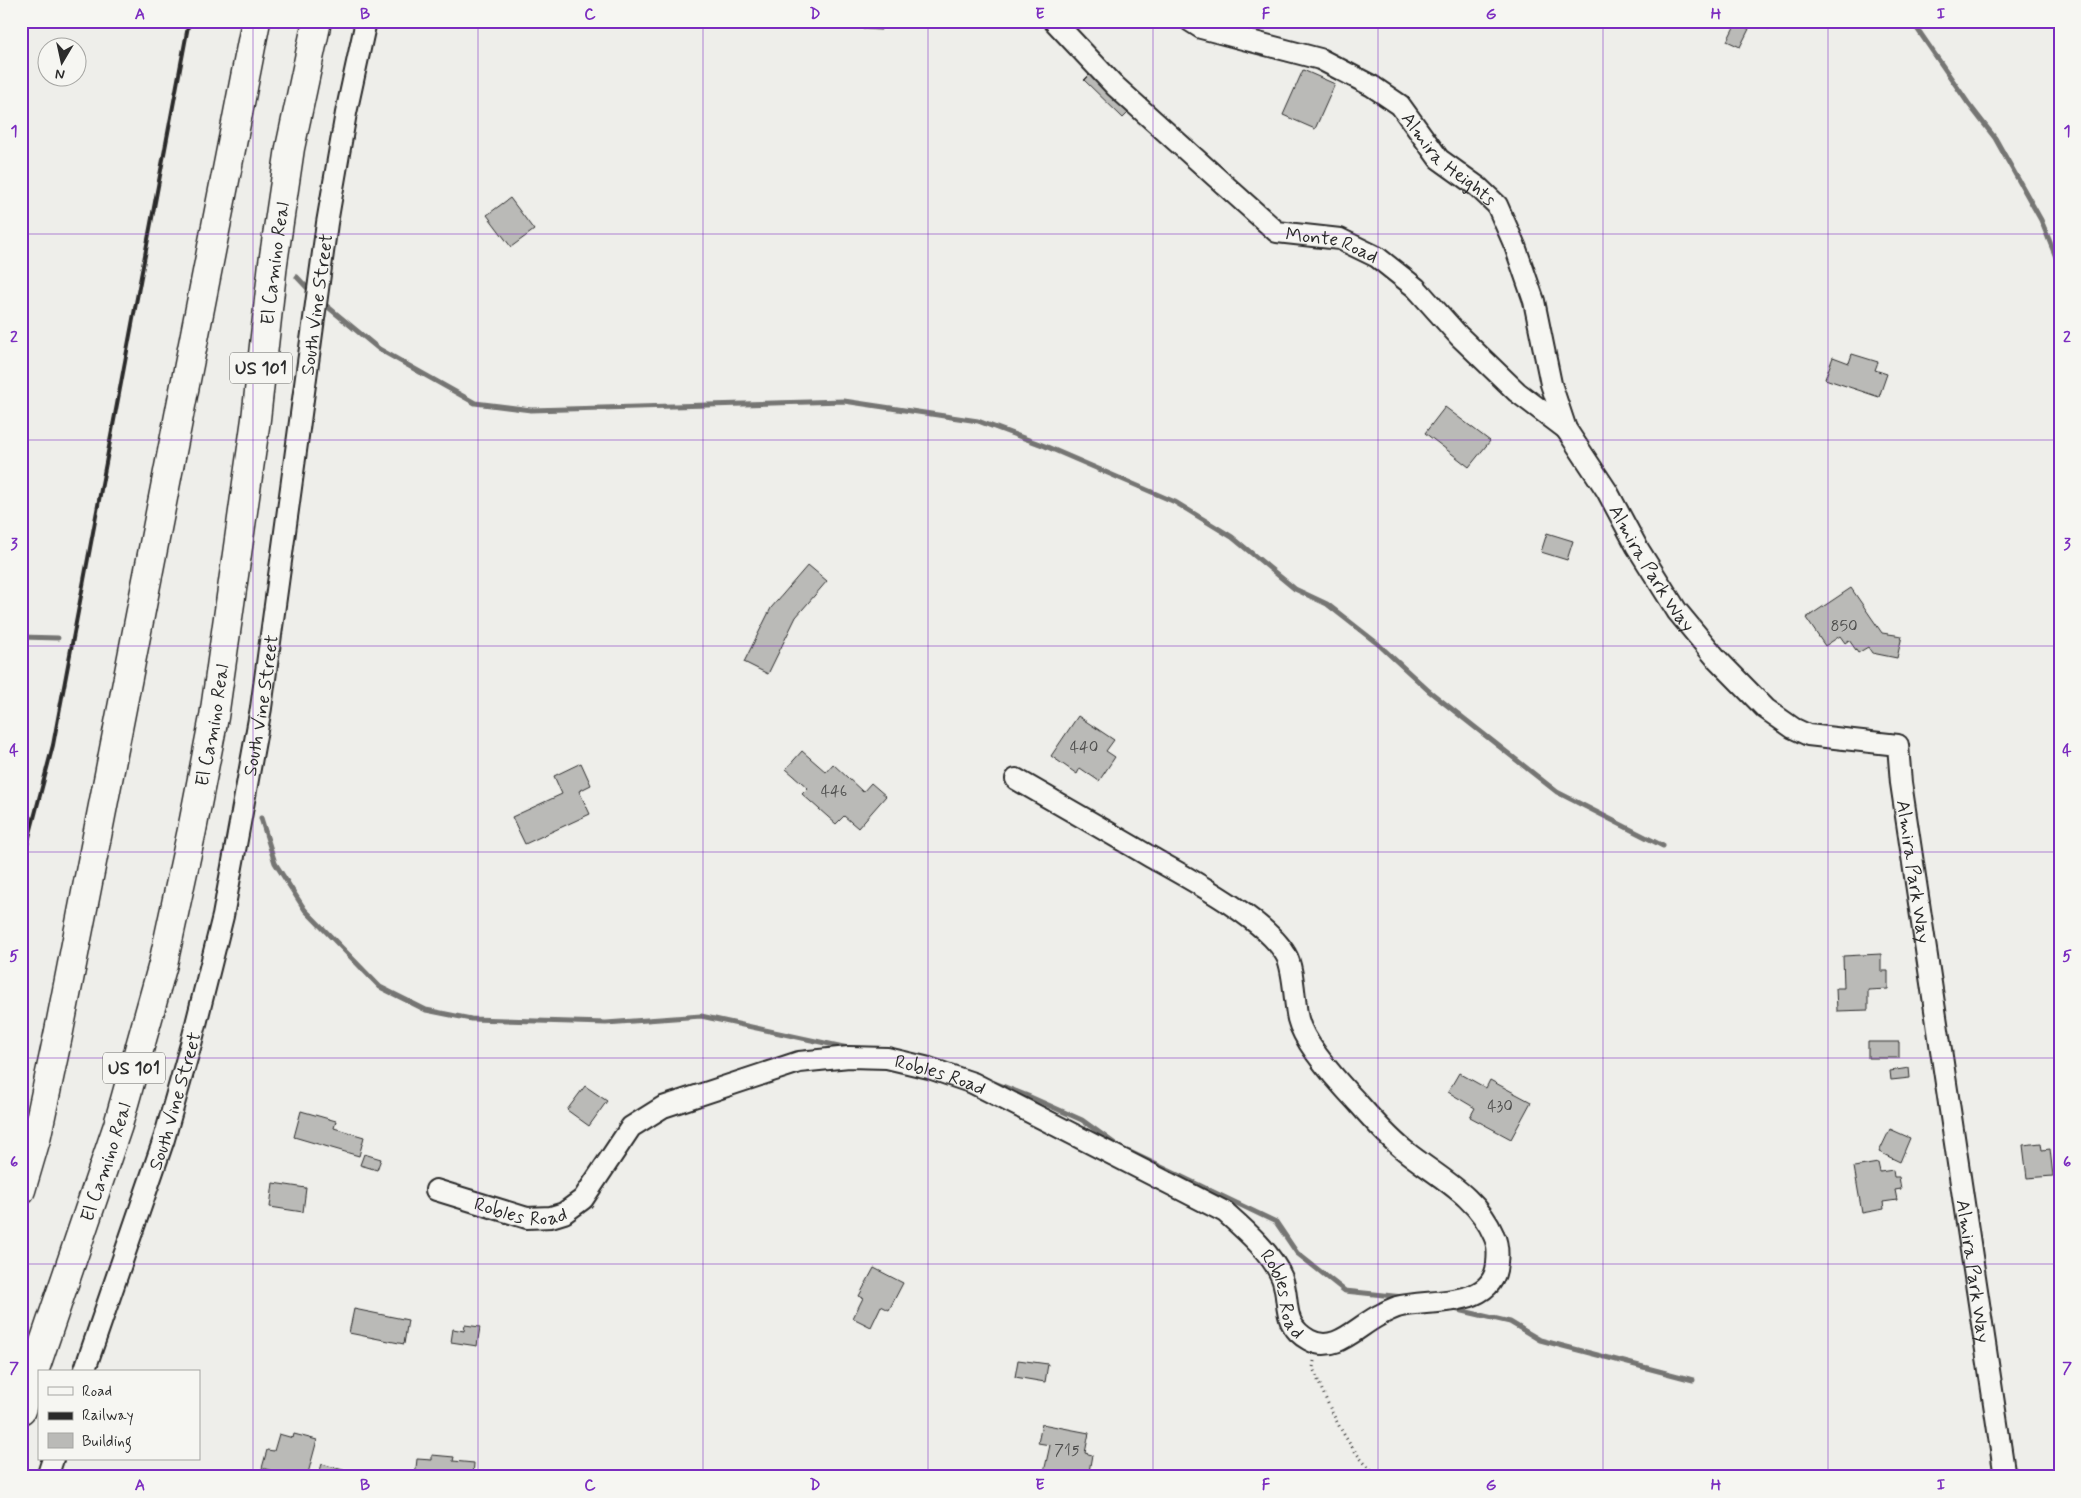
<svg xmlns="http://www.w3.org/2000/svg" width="2081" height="1498" viewBox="0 0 2081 1498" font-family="Mynerve,sans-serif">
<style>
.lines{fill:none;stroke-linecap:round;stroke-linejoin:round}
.stream{stroke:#757573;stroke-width:5}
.building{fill:#babab7;stroke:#2b2b2b}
.minor-casing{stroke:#2b2b2b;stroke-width:24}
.highway-casing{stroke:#2b2b2b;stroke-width:31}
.path{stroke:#2b2b2b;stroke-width:3;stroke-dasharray:1 4;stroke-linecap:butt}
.minor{stroke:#f6f6f2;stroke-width:20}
.highway{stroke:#f6f6f2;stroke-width:28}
.rail{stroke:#2b2b2b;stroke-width:4}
.grid{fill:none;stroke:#7b2cbf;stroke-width:1;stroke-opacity:0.55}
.labels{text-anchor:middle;stroke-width:4;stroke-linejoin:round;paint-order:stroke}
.number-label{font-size:16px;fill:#4f4f4e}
.shield{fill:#f6f6f2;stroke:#686867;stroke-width:1}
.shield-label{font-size:18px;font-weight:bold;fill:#2b2b2b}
.street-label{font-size:19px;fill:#2b2b2b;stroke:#f6f6f2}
.neatline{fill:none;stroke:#7b2cbf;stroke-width:2}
.grid-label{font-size:16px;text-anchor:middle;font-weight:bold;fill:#7b2cbf}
</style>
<rect width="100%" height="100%" fill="#eeeeea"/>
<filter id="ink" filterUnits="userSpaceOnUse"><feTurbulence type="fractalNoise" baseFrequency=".02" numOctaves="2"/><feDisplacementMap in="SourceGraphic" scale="10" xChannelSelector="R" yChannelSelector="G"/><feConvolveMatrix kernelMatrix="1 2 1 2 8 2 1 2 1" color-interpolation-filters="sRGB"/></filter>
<g filter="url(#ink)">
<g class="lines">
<!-- stream -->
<path class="stream" d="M1912,21L1968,103L1995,138L2041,220L2060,267
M297,277L312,293
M322,302L379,349L475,403L531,410L844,401L978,421L1045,446L1175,502L1232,537L1295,589L1327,604L1378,644L1429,691L1557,792L1663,846
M21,637L58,638
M261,818L275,863L305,910L380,987L426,1010L471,1019L606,1023L701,1016L848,1048
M992,1082L1028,1096L1082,1120L1118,1146
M1130,1152L1276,1222L1297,1253L1345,1291L1403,1297
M1450,1308L1510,1322L1540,1340L1693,1380"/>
</g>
<!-- building -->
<path class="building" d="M864,21H881V30L863,29Z
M1755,21H1772L1769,29Z
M1736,23L1749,29L1740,47L1727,41Z
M1303,70L1335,84L1315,129L1283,115Z
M1093,71L1131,110L1123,118L1084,80Z
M510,198L534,230L511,247L487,215Z
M1852,354L1878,362L1875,370L1887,374L1879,397L1825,379L1833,357L1849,363Z
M1445,407L1490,441L1469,467L1425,433Z
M1547,533L1573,541L1567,560L1541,552Z
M808,565L827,581L796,617L768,674L744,662L771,608Z
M1851,588L1882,633L1902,636L1897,658L1872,653L1868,647L1858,653L1849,640L1845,643L1840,636L1825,646L1806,618Z
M1078,716L1114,740L1106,751L1115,757L1099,781L1080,768L1077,774L1051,756Z
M802,751L826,772L833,764L863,792L871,783L886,796L858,828L844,816L836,824L802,794L808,788L786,769Z
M581,763L591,785L579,791L590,814L525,844L512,817L562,794L554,776Z
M1881,954V971H1888V989L1868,990V1010L1837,1011L1836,988H1844L1843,956Z
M1868,1042H1899V1058H1868Z
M1909,1068L1910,1078L1891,1080L1890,1071Z
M1459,1073L1486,1088L1490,1080L1531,1102L1511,1139L1470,1117L1475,1108L1448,1092Z
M585,1086L607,1101L589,1126L567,1110Z
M301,1111L336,1121L334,1128L364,1137L359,1156L294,1137Z
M1890,1129L1910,1138L1900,1162L1879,1152Z
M2041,1143L2042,1150L2050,1149L2053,1176L2027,1178L2023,1145Z
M364,1154L381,1159L377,1170L360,1165Z
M1878,1163L1880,1172L1893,1170L1894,1177H1899L1901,1189L1895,1190L1897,1200L1883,1202L1884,1209L1862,1213L1854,1167Z
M273,1183L306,1188L303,1212L270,1207Z
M874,1268L903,1283L889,1310L881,1306L871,1327L853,1318L863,1298L859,1296Z
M354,1309L408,1320L404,1344L349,1333Z
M465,1325L480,1327L477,1346L451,1342L453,1329L464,1331Z
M1018,1360L1048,1364L1045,1382L1015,1377Z
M1042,1424L1089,1433L1085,1453L1092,1455L1088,1477H1049L1050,1473L1044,1472L1050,1445L1038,1443Z
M279,1434L293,1438L294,1434L317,1440L307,1477L291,1473L290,1477H275L276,1472L262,1468L267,1450L274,1451Z
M432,1455L454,1457L453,1461L474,1463L473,1477H415L417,1459L432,1460Z
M322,1464L350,1472L348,1477H318Z"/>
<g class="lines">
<defs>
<g id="minor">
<path id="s1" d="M1054,21L1115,86L1277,232L1340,239L1377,257L1416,288L1459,336L1517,392L1566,429"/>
<path id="s2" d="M1190,21L1201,28L1320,59L1372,86L1400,105L1439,159L1478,187L1497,205L1515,246L1534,301L1551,384L1566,429L1607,491L1637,547L1677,611L1716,658L1766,709L1793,728L1808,735L1898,745L1901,783L2005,1477"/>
<path id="s3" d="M436,1190L527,1218L551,1217L564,1213L583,1199L631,1127L663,1107L799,1062L849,1057L887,1058L929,1068L973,1083L1225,1212C1244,1229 1272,1253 1282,1278C1291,1302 1280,1324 1309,1340C1336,1355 1359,1324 1382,1314C1387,1311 1392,1309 1397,1307C1429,1298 1494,1310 1497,1263C1498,1254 1498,1244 1494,1236C1477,1195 1437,1177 1404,1150C1388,1137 1372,1119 1358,1103C1340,1084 1304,1044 1298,1019C1294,1002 1294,968 1286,955C1266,919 1186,877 1149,856C1105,830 1061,805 1016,779"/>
<path id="s4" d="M84,1372L164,1139L191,1044L223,916L261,708L327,223L346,113L366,21"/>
<path d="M47,1477L53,1459"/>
</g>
<g id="highway">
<path d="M21,1190L36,1139L59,1031L256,21"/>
<path id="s5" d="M21,1410L118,1125L163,964L192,830L214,717L256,419L273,263L290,148L317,21"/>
</g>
</defs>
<!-- minor casing -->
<use href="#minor" class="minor-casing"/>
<!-- highway casing -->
<use href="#highway" class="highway-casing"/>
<!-- path -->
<path class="path" d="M1314,1361L1313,1368C1329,1408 1346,1448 1378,1477"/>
<!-- minor -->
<use href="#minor" class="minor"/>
<!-- highway -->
<use href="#highway" class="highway"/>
<!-- rail -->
<path class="rail" d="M21,868L53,745L189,21"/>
</g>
</g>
<!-- grid -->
<path class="grid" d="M253,21V1477M478,21V1477M703,21V1477M928,21V1477M1153,21V1477M1378,21V1477M1603,21V1477M1828,21V1477M21,234H2060M21,440H2060M21,646H2060M21,852H2060M21,1058H2060M21,1264H2060"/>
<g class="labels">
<!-- number labels -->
<g class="number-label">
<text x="1844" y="631">850</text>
<text x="1084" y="752">440</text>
<text x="834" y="796">446</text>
<text x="1500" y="1111">430</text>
<text x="1067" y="1455">715</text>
</g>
<!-- shield labels -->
<g class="shield">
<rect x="230" y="352.5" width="62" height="31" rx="4"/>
<rect x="103" y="1052.5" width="62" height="31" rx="4"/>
</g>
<g class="shield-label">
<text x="261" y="374">US 101</text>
<text x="134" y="1074">US 101</text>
</g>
<!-- street labels -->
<g class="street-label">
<text dy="7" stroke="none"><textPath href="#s2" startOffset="302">Almira Heights</textPath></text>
<text dy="7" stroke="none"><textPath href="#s1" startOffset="364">Monte Road</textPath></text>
<text dy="7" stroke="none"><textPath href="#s5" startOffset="1178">El Camino Real</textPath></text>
<text dy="7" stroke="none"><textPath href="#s4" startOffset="1096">South Vine Street</textPath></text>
<text dy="7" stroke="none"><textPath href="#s2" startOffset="768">Almira Park Way</textPath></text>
<text dy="7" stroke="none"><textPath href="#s4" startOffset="691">South Vine Street</textPath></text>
<text dy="7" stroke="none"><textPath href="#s5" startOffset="712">El Camino Real</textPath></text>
<text dy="7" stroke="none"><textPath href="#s2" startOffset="1218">Almira Park Way</textPath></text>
<text dy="7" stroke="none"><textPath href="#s3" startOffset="568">Robles Road</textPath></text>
<text dy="7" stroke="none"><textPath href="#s4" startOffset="286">South Vine Street</textPath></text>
<text dy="7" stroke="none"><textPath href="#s5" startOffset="262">El Camino Real</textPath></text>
<text dy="7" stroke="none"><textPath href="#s3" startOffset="88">Robles Road</textPath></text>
<text dy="7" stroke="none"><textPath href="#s2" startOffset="1622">Almira Park Way</textPath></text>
<text dy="7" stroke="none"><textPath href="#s3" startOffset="988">Robles Road</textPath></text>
</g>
</g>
<!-- margin -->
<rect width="2081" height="1498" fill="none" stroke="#f6f6f2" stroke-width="55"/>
<!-- legend -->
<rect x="38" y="1370" width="162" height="90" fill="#f6f6f2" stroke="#a5a5a2"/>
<rect x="48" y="1387" width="25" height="8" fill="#f6f6f2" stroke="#a5a5a2"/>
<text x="82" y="1396" font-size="15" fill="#2b2b2b">Road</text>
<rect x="48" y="1412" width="25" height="8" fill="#2b2b2b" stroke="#a5a5a2"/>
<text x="82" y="1420" font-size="15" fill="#2b2b2b">Railway</text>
<rect x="48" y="1433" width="25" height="15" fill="#babab7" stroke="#a5a5a2"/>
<text x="82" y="1446" font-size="15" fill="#2b2b2b">Building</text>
<!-- north arrow -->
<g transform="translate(62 62) rotate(189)"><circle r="24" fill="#f6f6f2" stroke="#a5a5a2"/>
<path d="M0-4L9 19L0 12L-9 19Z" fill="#2b2b2b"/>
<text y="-8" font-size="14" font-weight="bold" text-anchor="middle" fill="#2b2b2b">N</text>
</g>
<rect x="28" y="28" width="2026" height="1442" class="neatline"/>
<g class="grid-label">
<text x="140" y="19">A</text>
<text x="365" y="19">B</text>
<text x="590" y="19">C</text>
<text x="815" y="19">D</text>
<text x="1040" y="19">E</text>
<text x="1266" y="19">F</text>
<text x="1491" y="19">G</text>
<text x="1716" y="19">H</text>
<text x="1941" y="19">I</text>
<text x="14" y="136">1</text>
<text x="2067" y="136">1</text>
<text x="14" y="342">2</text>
<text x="2067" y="342">2</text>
<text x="14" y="549">3</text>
<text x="2067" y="549">3</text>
<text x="14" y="755">4</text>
<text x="2067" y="755">4</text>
<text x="14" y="961">5</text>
<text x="2067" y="961">5</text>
<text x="14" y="1167">6</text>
<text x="2067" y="1167">6</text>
<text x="14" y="1373">7</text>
<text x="2067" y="1373">7</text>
<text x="140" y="1490">A</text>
<text x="365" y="1490">B</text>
<text x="590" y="1490">C</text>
<text x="815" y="1490">D</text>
<text x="1040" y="1490">E</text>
<text x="1266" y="1490">F</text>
<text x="1491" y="1490">G</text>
<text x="1716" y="1490">H</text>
<text x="1941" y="1490">I</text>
</g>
</svg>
